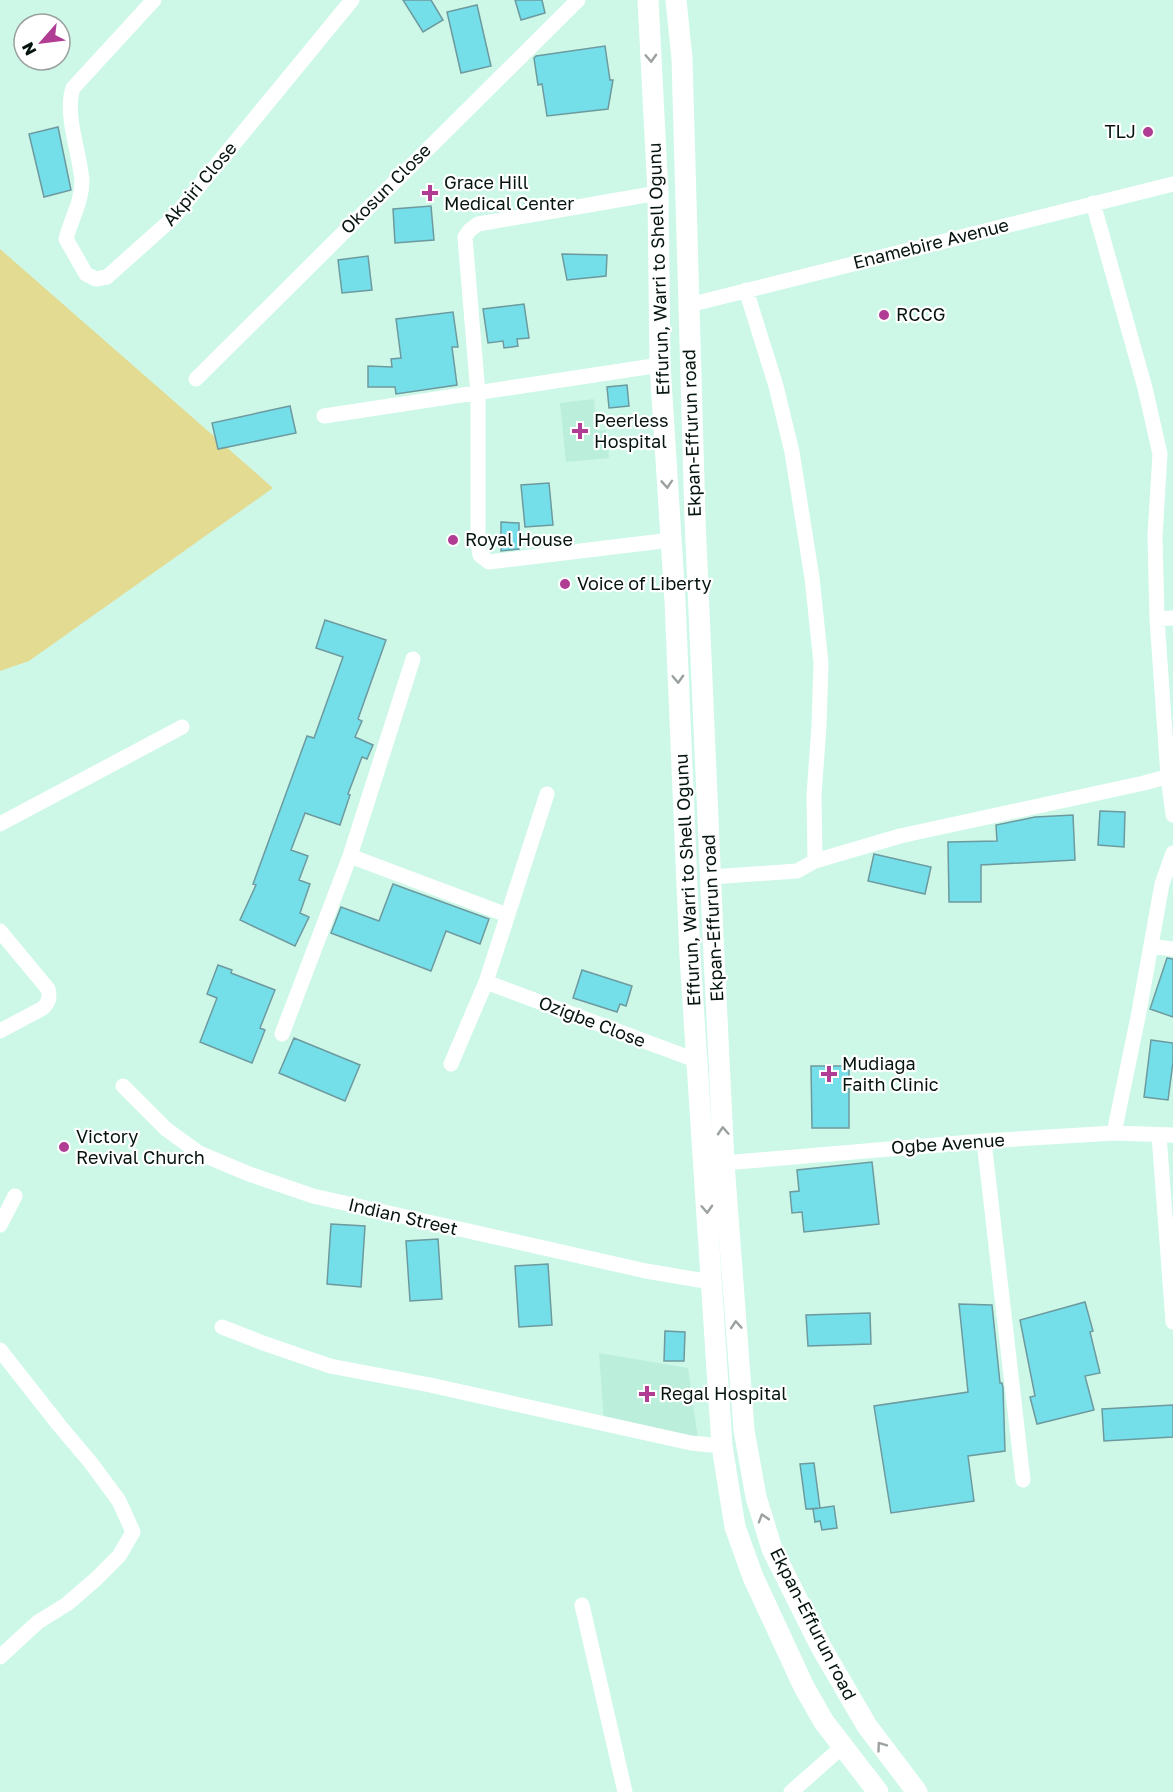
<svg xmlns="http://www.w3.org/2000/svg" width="1173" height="1792" viewBox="0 0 1173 1792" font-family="'Golos Text',sans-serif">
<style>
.built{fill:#bbeedb}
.green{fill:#e3db92}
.building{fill:#74dee9;stroke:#6d9a9f;stroke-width:1.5}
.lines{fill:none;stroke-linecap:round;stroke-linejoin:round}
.minor{stroke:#fff;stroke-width:15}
.secondary{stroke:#fff;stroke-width:21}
.oneway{stroke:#9ba19f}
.poi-dot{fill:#b03c94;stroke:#fff;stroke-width:2}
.labels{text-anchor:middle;stroke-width:4.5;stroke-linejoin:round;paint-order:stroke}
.poi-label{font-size:18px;fill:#05140f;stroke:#fff;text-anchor:start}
.street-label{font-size:18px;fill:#05140f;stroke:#fff}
</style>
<rect width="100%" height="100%" fill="#cdf8e8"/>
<!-- built -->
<path class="built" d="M594,399L597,431L606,430L609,458L566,462L560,403Z
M599,1353L688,1368L698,1439L604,1421Z"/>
<!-- green -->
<path class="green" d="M0,249L273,488L29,661L0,671Z"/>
<!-- building -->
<path class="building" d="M403,0H431L443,20L423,32Z
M515,0H542L545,13L521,20Z
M477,5L491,66L461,73L447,12Z
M605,46L610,80H613L608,109L547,116L542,84L538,85L534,58L536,56Z
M58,127L71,190L44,197L29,134Z
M431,206L434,240L395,243L393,209Z
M562,254L607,255L606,276L567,280Z
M368,256L372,290L342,293L338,260Z
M524,304L529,338L517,339L518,346L504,348L503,341L488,343L483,309Z
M453,312L458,347H452L457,385L396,394L395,387H368V366L392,367L391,359L401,358L396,319Z
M627,385L629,406L609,408L607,387Z
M290,406L296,433L218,449L212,423Z
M549,483L553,525L525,527L521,485Z
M501,522L519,523V549L501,551Z
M325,620L386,640L358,719L362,721L355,737L373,745L367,759L362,757L348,794L350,795L340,825L305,813L291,850L308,856L299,880L310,884L300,913L309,917L295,946L240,920L256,885L253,884L307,736L314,738L343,657L316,648Z
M1100,811L1125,812L1124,847L1098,845Z
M1073,815L1075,860L981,865V902H949L948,842L997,841L996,825L1035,817Z
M874,854L931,867L925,894L868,881Z
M393,884L489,919L480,944L446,931L431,971L331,933L341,907L379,921Z
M1167,958L1173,959V1017L1150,1009Z
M218,965L232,970L231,973L275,990L260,1028L265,1030L252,1063L200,1042L217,998L207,994Z
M582,970L632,986L626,1006L620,1004L617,1012L573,998Z
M294,1038L360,1065L345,1101L279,1073Z
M1151,1040L1173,1043V1062L1168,1100L1144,1097Z
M811,1066H849V1128H812Z
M872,1162L879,1224L804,1232L802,1212L792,1213L790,1192L799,1191L797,1170Z
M331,1224L365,1226L361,1287L327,1284Z
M438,1239L442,1299L410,1301L406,1241Z
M548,1264L552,1325L519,1327L515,1266Z
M1085,1302L1093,1331L1090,1332L1100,1373L1085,1376L1094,1410L1037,1424L1030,1397L1035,1396L1020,1320Z
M959,1304L992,1305L1000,1383H1002L1003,1388L1005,1451L968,1456L974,1501L891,1513L874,1406L968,1392Z
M870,1313L871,1344L808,1346L806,1315Z
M665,1331L685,1332L684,1361H664Z
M1173,1405V1437L1104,1441L1102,1409Z
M814,1463L820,1508L806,1509L800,1464Z
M834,1506L837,1528L822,1530L820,1521L815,1522L813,1509Z"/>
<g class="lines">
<!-- minor -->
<path class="minor" d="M154,0L73,88C64,114 80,153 82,181C82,202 71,219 66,239L86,274L96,279L107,277L173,218L352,0
M658,193L478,224L470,230L465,237L478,394V544L480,555L489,562L671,540
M1093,203L1145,388L1160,454L1155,536L1157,619L1168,776L1173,815
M746,290L776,386L792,452L812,578L821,663L819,726L814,795L815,861
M689,305L1173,184
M196,379L578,0
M324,416L660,365
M1157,619L1173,618
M0,824L182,727
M350,856L507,915
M711,877L797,871L815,861L900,836L1144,783L1173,775
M0,931L48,989C50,998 49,1002 43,1008L0,1031
M1151,946L1173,949
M486,982L698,1061
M282,1034L350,856L413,659
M451,1064L486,982L547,794
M123,1086L166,1129L199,1153L249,1174L313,1196L646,1271L711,1282
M1114,1133L1138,1017L1162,884L1173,853
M1159,1135L1173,1322
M984,1141L1023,1480
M724,1163L984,1141L1114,1133L1173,1135
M0,1225L15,1196
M222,1327L263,1343L330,1366L430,1385L691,1443L722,1446
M0,1350L59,1425L91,1463L119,1501L133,1532L119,1556L96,1579L67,1604L38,1622L0,1657
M582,1605L625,1792
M791,1792L842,1747"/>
<!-- secondary -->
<path class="secondary" d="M648,0L658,193L660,365L675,601L690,956L722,1446L735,1527L753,1577L804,1687L824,1722L878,1792
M676,0L682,59L695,519L713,935L724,1163L744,1430L756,1497L772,1549L821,1647L867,1726L917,1792"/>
</g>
<!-- one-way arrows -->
<defs><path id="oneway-chevron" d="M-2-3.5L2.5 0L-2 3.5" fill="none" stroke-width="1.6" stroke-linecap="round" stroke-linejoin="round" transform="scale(1.5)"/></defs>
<g class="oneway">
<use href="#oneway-chevron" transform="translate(651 58) rotate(87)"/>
<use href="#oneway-chevron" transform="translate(667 484) rotate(86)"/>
<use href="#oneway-chevron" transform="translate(678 679) rotate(88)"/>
<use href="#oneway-chevron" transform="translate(723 1131) rotate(-93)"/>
<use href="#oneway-chevron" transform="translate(707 1209) rotate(87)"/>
<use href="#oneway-chevron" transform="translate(736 1325) rotate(-94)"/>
<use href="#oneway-chevron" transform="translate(763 1518) rotate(-107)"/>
<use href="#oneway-chevron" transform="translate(881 1746) rotate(-126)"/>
</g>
<!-- markers -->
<g class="poi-dot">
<circle cx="1148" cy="132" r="6"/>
<path d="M427 184h6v6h6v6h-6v6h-6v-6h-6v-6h6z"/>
<circle cx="884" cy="315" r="6"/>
<path d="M577 422h6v6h6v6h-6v6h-6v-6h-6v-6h6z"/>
<circle cx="453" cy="540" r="6"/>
<circle cx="565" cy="584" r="6"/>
<path d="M826 1065h6v6h6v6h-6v6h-6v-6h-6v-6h6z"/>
<circle cx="64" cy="1147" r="6"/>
<path d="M644 1385h6v6h6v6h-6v6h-6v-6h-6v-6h6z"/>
</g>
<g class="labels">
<!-- poi labels -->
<g class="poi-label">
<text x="1136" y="138" text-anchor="end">TLJ</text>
<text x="444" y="189">Grace Hill<tspan x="444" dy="21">Medical Center</tspan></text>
<text x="896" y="321">RCCG</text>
<text x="594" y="427">Peerless<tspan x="594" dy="21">Hospital</tspan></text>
<text x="465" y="546">Royal House</text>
<text x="577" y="590">Voice of Liberty</text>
<text x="842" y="1070">Mudiaga<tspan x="842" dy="21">Faith Clinic</tspan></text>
<text x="76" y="1143">Victory<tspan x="76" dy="21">Revival Church</tspan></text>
<text x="660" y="1400">Regal Hospital</text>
</g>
<!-- street labels -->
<g class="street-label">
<text transform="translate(200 184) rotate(-50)" y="6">Akpiri Close</text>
<text transform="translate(386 189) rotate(-45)" y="6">Okosun Close</text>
<text transform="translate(931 244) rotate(-14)" y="6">Enamebire Avenue</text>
<text transform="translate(659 269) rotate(-92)" y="6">Effurun, Warri to Shell Ogunu</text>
<text transform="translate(692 433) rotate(-92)" y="6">Ekpan-Effurun road</text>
<text transform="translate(688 880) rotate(-93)" y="6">Effurun, Warri to Shell Ogunu</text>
<text transform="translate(713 918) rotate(-93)" y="6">Ekpan-Effurun road</text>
<text transform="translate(592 1022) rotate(21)" y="6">Ozigbe Close</text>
<text transform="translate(948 1144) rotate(-4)" y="6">Ogbe Avenue</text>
<text transform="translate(403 1217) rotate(13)" y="6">Indian Street</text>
<text transform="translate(813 1624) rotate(63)" y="6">Ekpan-Effurun road</text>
</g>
</g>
<!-- north arrow -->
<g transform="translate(42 42) rotate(242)"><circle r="28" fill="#ffffff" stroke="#9ba19f" stroke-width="1.5"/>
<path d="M0-4.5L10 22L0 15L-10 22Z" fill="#b03c94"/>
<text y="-9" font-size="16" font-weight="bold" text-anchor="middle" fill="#05140f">N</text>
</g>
</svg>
